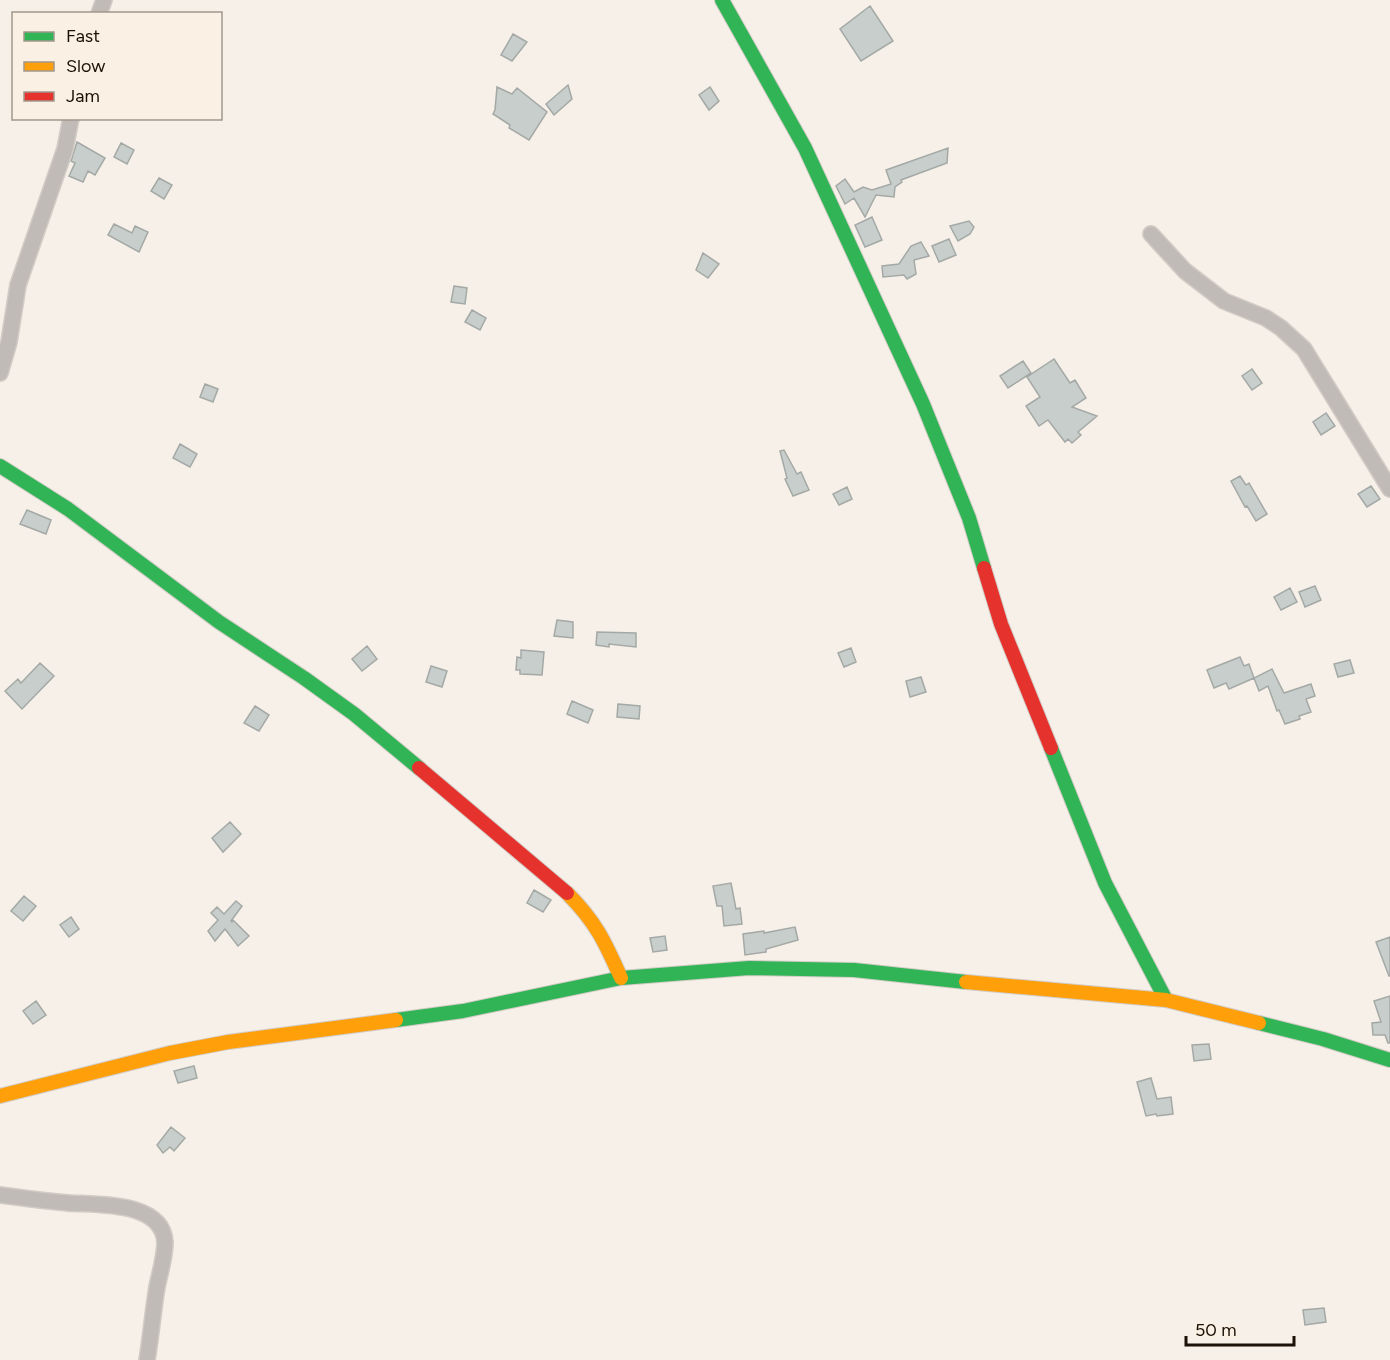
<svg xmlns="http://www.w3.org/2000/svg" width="1390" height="1360" viewBox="0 0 1390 1360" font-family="Figtree,sans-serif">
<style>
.building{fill:#c8cecb;stroke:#a4a9a6;stroke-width:1.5}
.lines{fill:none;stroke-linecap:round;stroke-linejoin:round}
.street-casing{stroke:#d2ccc6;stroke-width:18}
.fast-casing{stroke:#d2ccc6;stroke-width:16}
.slow-casing{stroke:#d2ccc6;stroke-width:16}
.jam-casing{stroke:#d2ccc6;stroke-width:16}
.street{stroke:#c0bbb7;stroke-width:15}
.fast{stroke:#30b455;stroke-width:14}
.slow{stroke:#ff9f0a;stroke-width:14}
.jam{stroke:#e5322d;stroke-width:14}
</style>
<rect width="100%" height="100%" fill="#f6f0e9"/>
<!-- building -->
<path class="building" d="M870,6L893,41L861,61L840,29Z
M513,34L527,42L512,61L501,55Z
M568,85L572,99L554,115L546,104Z
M497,87L512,94L517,88L547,112L529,140L509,128L510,125L493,114L495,110Z
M710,87L719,101L709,110L699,95Z
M77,142L105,158L95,175L88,171L83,182L69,176L75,163L71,161Z
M121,143L134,150L127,164L114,157Z
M948,148L947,163L901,180L902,182L895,187L894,197L876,195L865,217L854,198L845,204L836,186L845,179L854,192L863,187L872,190L891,184L886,170Z
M159,178L172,185L164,199L151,191Z
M872,217L882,240L865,247L855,225Z
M969,221L974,227L970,234L958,241L950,226Z
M114,224L132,233L135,226L148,232L139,252L108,235Z
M949,239L956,255L939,262L932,246Z
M921,242L929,256L914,260L916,274L907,279L904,275L883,277L882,266L899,264L911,246Z
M703,253L719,264L708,278L696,270Z
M454,286L467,288L465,304L451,302Z
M472,310L486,318L480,330L465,322Z
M1054,359L1070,383L1075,380L1086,398L1072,407L1097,416L1078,432L1081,435L1072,443L1068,439L1065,442L1048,420L1039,426L1026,406L1040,397L1027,377Z
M1023,361L1031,373L1008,388L1000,376Z
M1252,369L1262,383L1252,390L1242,376Z
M205,384L218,389L213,402L200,397Z
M1326,413L1335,426L1321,435L1313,422Z
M180,444L197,454L190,467L173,458Z
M784,450L797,474L801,472L809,490L793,496L785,479L787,478L780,451Z
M1240,476L1246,485L1249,483L1267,514L1256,521L1247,506L1245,507L1231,481Z
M1371,486L1380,499L1367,507L1358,494Z
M847,487L852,499L839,505L833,494Z
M27,510L51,520L46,534L20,524Z
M1315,586L1321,600L1305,607L1299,592Z
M1290,588L1297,602L1281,610L1274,597Z
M557,620L573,622V638L554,636Z
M597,632L636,633V647L609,644V647L596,645Z
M367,646L377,659L362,671L352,659Z
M851,648L856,662L844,667L838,653Z
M521,650L544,652L542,675L520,674V670H516L517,657L521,658Z
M1240,657L1244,666L1249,664L1254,678L1229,689L1226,683L1214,688L1207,670Z
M1350,660L1354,673L1338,677L1334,664Z
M40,663L54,676L22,709L5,691L18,679L21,683Z
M431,666L447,671L442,687L426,682Z
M1272,669L1284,693L1311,684L1315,696L1306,699L1311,712L1299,716L1300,719L1285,724L1279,710L1277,711L1268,686L1259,691L1254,678Z
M921,677L926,692L910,697L906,681Z
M572,701L593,710L588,723L567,714Z
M618,704L640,706L639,719L617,717Z
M255,706L269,715L259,731L244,723Z
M230,822L241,834L223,852L212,838Z
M731,883L736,909L740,908L742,924L724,926L722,906H717L713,886Z
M534,890L551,900L543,912L527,903Z
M24,896L36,906L23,921L11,911Z
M236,901L242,906L231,921L232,922L233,920L249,936L238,946L225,929L215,941L208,931L218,920L211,913L217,907L224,914Z
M71,917L79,929L69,937L60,925Z
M795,927L798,940L766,949V952L745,955L743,934L764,931V933Z
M665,936L667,950L653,952L650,938Z
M1390,937V976H1389L1376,942Z
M1390,996V1043H1388L1385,1035H1373L1372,1023L1381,1022L1374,1001Z
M36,1001L46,1015L33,1024L23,1011Z
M1209,1044L1211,1059L1194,1061L1192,1045Z
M194,1066L197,1078L178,1083L174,1071Z
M1151,1078L1157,1099L1171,1097L1173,1114L1157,1116L1156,1114L1146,1116L1137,1082Z
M171,1127L185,1138L174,1151L170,1147L163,1153L157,1145Z
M1324,1308L1326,1322L1305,1325L1303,1310Z"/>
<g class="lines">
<defs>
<path id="street" d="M99,14L104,0
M1151,234L1185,271L1224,301L1266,318L1281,328L1304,349L1390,489
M0,373L9,342L18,285L65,149L71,118
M0,1195C23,1198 45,1201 68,1203C98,1205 162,1201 165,1242C165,1257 160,1272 157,1287C153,1311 151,1336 147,1360"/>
<path id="fast" d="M722,0L805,148L923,404L969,518L984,568
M0,466L68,509L219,622L304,678L354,714L419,768
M1051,748L1105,883L1166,1000
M396,1020L463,1011L621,978L749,968L854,970L966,982
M1259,1023L1323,1039L1390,1060"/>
<path id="slow" d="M567,893C596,922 605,942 621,978
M966,982L1166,1000L1259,1023
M0,1096L170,1053L228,1042L396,1020"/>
<path id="jam" d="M984,568L1001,624L1051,748
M419,768L567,893"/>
</defs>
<!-- street casing -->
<use href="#street" class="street-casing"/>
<!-- fast casing -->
<use href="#fast" class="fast-casing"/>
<!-- slow casing -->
<use href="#slow" class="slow-casing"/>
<!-- jam casing -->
<use href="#jam" class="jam-casing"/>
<!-- street -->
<use href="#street" class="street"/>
<!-- fast -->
<use href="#fast" class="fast"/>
<!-- slow -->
<use href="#slow" class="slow"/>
<!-- jam -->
<use href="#jam" class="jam"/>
</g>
<!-- legend -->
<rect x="12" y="12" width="210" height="108" fill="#fbf0e4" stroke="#a1978c" stroke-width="1.5"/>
<rect x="24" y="32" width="30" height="9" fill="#30b455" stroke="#a1978c" stroke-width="1.5"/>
<text x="66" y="42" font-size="18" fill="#1b1107">Fast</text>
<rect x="24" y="62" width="30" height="9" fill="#ff9f0a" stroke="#a1978c" stroke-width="1.5"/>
<text x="66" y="72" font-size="18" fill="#1b1107">Slow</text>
<rect x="24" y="92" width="30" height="9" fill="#e5322d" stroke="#a1978c" stroke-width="1.5"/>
<text x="66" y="102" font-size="18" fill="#1b1107">Jam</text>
<!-- scale -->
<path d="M1186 1336v9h108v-9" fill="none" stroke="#1b1107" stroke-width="3"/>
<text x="1195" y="1336" font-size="18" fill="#1b1107" stroke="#fbf0e4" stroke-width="4.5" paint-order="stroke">50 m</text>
</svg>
